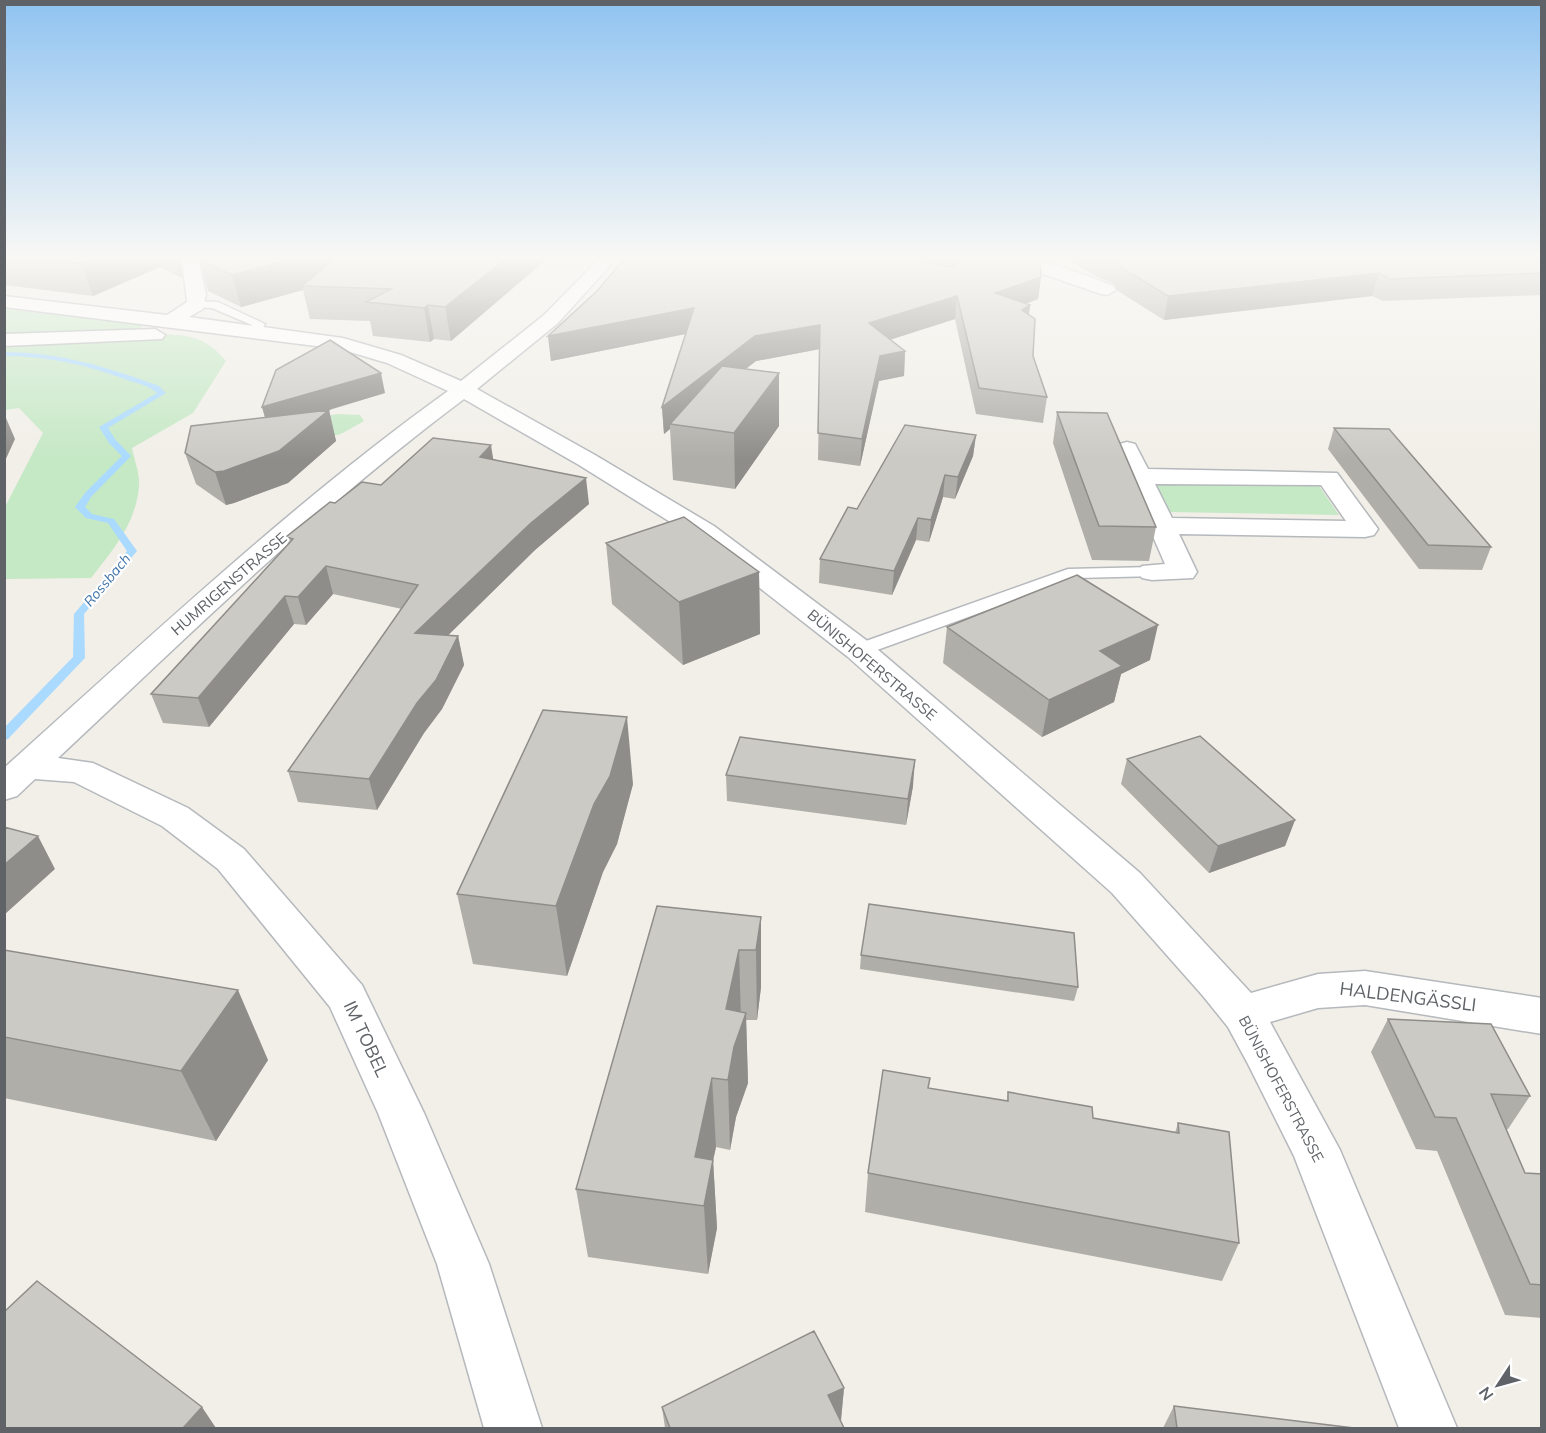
<svg xmlns="http://www.w3.org/2000/svg" width="1546" height="1433" viewBox="0 0 1546 1433" font-family="Mulish,sans-serif">
<style>
.green{fill:#c5e8c5}
.lines{fill:none;stroke-linecap:round;stroke-linejoin:round}
.stream{fill:#aadaff;fill-rule:evenodd}
.lane-casing{stroke:#b5b8bc;stroke-width:3}
.street-casing{stroke:#b5b8bc;stroke-width:3}
.lane{fill:#fff;fill-rule:evenodd}
.street{fill:#fff;fill-rule:evenodd}
.wall{fill:#afaea9}
.shaded-wall{fill:#8f8d8a}
.building{fill:#cccac5;stroke:#8f8d8a;stroke-width:1.5}
.labels{text-anchor:middle;stroke-width:4.5;stroke-linejoin:round;paint-order:stroke}
.far-water-label{font-size:14px;font-style:italic;fill:#4174aa;stroke:#fff}
.street-label{font-size:15px;fill:#5f6368;stroke:#fff}
.near-street-label{font-size:18px;fill:#5f6368;stroke:#fff}
</style>
<rect width="100%" height="100%" fill="#f1efe8"/>
<!-- green -->
<path class="green" d="M5,309L144,325L129,336C168,335 199,327 226,361L193,413L132,448C134,459 140,474 139,485C137,522 113,550 91,578L5,579L4,509L43,433L19,408L5,410Z
M337,414L360,415L364,421L341,434L298,443L256,429Z
M1155,484L1319,486L1339,515L1169,512Z"/>
<g class="lines">
<!-- stream -->
<path class="stream" d="M4,352C59,352 108,367 159,386L166,393L108,428L115,439L131,456L91,497L85,507L92,514L114,519L137,551L84,614L85,658L83,660L8,739L4,740V728L73,657L74,614L127,551L108,523L86,518L75,507L85,493L122,456L109,443L99,427L157,393C149,386 137,383 127,380C87,365 48,356 4,356Z"/>
<defs>
<path id="lane" d="M196,301L218,302L265,324L260,333H252V325L212,308L192,307V303Z
M1152,567L1158,568L1161,572L1158,576L1076,578L866,654L859,656L849,650L852,646L1068,569Z"/>
<path id="street" d="M182,258H198L206,294L203,309L189,317L343,338L401,355L461,381L544,315L600,258H617L558,323L477,389L595,455L714,526L870,643L1140,873L1251,993L1318,974L1365,971L1542,998V1034L1365,1005L1318,1008L1270,1022L1340,1150L1457,1428H1399L1294,1156L1248,1064L1228,1027L1203,996L1112,893L848,657L696,538L579,465L464,399C319,507 189,635 58,758L93,763L188,808L244,849L362,985L424,1113L489,1264L542,1428H484L437,1264L378,1113L330,1007L218,869L162,826L74,782L35,779L17,796L4,800V768C148,639 291,504 448,391L387,363L340,349L4,307V296L167,315L187,302Z
M1006,258C1044,258 1078,272 1113,286L1116,290L1107,295L1101,294L1008,262Z
M155,329L165,335L162,339L4,346V334Z
M1127,442L1135,444L1148,469L1337,473L1378,529L1374,535L1365,537L1179,534L1197,572L1193,578L1152,580L1142,578L1138,572L1142,566L1165,564L1115,449L1119,444ZM1155,484L1321,485L1346,521L1172,518Z"/>
</defs>
<!-- lane casing -->
<use href="#lane" class="lane-casing"/>
<!-- street casing -->
<use href="#street" class="street-casing"/>
<!-- lane -->
<use href="#lane" class="lane"/>
<!-- street -->
<use href="#street" class="street"/>
</g>
<!-- wall -->
<path class="wall" d="M4,258H180L182,278L160,267L93,296L4,285Z
M198,258H548L451,341L434,339L430,342L373,336L370,321L310,319L303,290L241,307L208,291Z
M625,258H1040L1041,277L1038,299L1026,304L1030,305L1029,315L1033,356L1047,397L1043,423L976,414L955,319L890,339L905,351L904,376L879,381L860,466L818,460L820,349L756,361L745,369L779,373V426L735,489L673,480L670,429L664,434L662,407L686,334L551,361L548,336L597,291Z
M1066,258H1542V295L1383,301L1372,296L1164,320L1118,291L1114,284L1097,277Z
M385,393L326,411L329,410L336,441L288,483L234,503L226,505L196,484L185,453L265,417L262,407Z
M1057,412L1156,527L1149,561L1092,560L1053,443Z
M1334,428L1491,547L1482,570L1419,569L1328,449Z
M976,435L973,456L955,499L943,497L929,542L916,540L892,595L819,583L820,559L857,509Z
M494,459L589,504L535,550L448,635L458,636L464,665L442,709L424,733L377,810L298,802L288,771L402,609L333,594L306,625L294,624L209,727L163,723L151,694L288,545L286,537L335,503L381,485Z
M606,543L759,572L760,634L683,665L612,604Z
M947,627L1150,660L1121,674L1114,702L1042,737L943,663Z
M1127,759L1295,820L1285,846L1209,873L1121,784Z
M726,775L913,786L906,825L727,801Z
M633,784L617,844L603,872L567,976L473,964L457,894Z
M761,917V987L757,1020H746L748,1083L736,1117L730,1150L716,1147L713,1160L717,1228L708,1274L588,1257L576,1189Z
M4,950L268,1060L216,1141L4,1098Z
M861,955L1078,987L1074,1001L860,969Z
M1388,1019L1530,1096L1508,1129H1506L1525,1173L1542,1174V1318L1505,1315L1437,1151L1416,1149L1371,1052Z
M928,1088L1007,1101L1008,1092L1093,1118L1175,1133L1178,1123L1239,1243L1222,1281L865,1212L868,1173Z
M844,1388L841,1422L844,1428H665L662,1407Z
M1174,1406L1354,1428H1163Z"/>
<!-- shaded-wall -->
<path class="shaded-wall" d="M97,258H157L160,267L93,296L82,264Z
M176,258H180L182,278Z
M297,258H357L302,286L303,290L241,307L232,275Z
M507,258H548L451,341L445,307Z
M1379,273L1372,296L1164,320L1168,296Z
M1041,277L1038,299L992,316L995,293Z
M957,296L955,319L868,347L869,323Z
M428,305L434,339L430,342L424,308Z
M1030,305L1027,328L1022,310Z
M694,308L695,332L551,361L548,336Z
M820,325V349L756,361L675,425L670,424V429L664,434L662,407L755,336Z
M905,351L904,376L879,381L860,466L862,439L880,356Z
M381,373L385,393L268,428L262,407Z
M779,373V426L735,489L734,433Z
M329,410L336,441L288,483L234,503L226,505L215,472Z
M6,418L15,439L4,463V422Z
M976,435L973,456L955,499L958,477Z
M491,445L495,470L480,457Z
M945,475L943,497L929,542L931,520Z
M586,478L589,504L535,550L422,661L415,633L531,523Z
M918,518L916,540L892,595L894,571Z
M326,566L333,594L306,625L298,597Z
M759,572L760,634L683,665L679,602Z
M285,596L294,624L209,727L198,698Z
M1158,625L1150,660L1121,674L1114,702L1042,737L1049,700L1100,651Z
M458,636L464,665L442,709L424,733L377,810L369,779Z
M627,717L633,784L617,844L603,872L567,976L556,906Z
M915,760L913,786L906,825L908,799Z
M1295,820L1285,846L1209,873L1218,846Z
M38,836L55,869L4,915V865Z
M761,917V987L757,1020L756,950Z
M739,950L741,1020L746,1013L748,1083L736,1117L730,1150L726,1009Z
M238,990L268,1060L216,1141L181,1071Z
M712,1078L716,1147L709,1179L713,1160L717,1228L708,1274L704,1206L695,1157Z
M844,1388L840,1428L828,1395Z
M202,1407L216,1428H183Z"/>
<!-- building -->
<path class="building" d="M31,258H97L82,264Z
M198,258H297L232,275L198,259Z
M336,258H507L445,307L428,305L424,308L366,302L391,289L302,286Z
M625,258H914L942,266H955L960,260L959,258H1040L1041,277L995,293L1030,305L1022,310L1035,319L1033,356L1047,397L979,388L957,296L869,323L905,351L880,356L862,439L818,433L820,325L755,336L662,407L694,308L548,336L597,291Z
M1107,258H1520L1542,261V273L1390,279L1379,273L1168,296L1122,268L1118,262Z
M330,340L381,373L262,407L276,370Z
M722,366L779,373L734,433L670,424Z
M329,410L279,451L224,471L215,472L185,453L191,426Z
M1057,412L1107,413L1156,527L1099,526Z
M905,425L976,435L958,477L945,475L931,520L918,518L894,571L820,559L848,507L857,509Z
M1334,428L1389,429L1491,547L1428,545Z
M433,438L491,445L480,457L586,478L531,523L415,633L458,636L436,680L417,703L369,779L288,771L418,585L326,566L298,597L285,596L198,698L151,694L293,539L286,537L330,502L335,503L362,482L381,485Z
M684,517L759,572L679,602L606,543Z
M1077,575L1158,625L1100,651L1122,666L1049,700L947,627Z
M543,710L627,717L610,776L594,804L556,906L457,894Z
M1200,736L1295,820L1218,846L1127,759Z
M740,737L915,760L908,799L726,775Z
M4,827L38,836L4,865Z
M869,904L1074,933L1078,987L861,955Z
M657,906L761,917L756,950H739L726,1009L746,1013L734,1047L728,1080L712,1078L695,1157L713,1160L704,1206L576,1189Z
M4,950L238,990L181,1071L4,1037Z
M1388,1019L1491,1024L1530,1096L1491,1094L1525,1173L1542,1174V1285L1530,1284L1456,1118L1435,1117Z
M883,1070L930,1078L928,1088L1008,1101V1092L1052,1100L1092,1107L1093,1118L1179,1133L1178,1123L1229,1132L1239,1243L868,1173Z
M37,1281L202,1407L183,1428H4V1312Z
M814,1331L844,1388L828,1395L844,1428H670L662,1407Z
M1174,1406L1354,1428H1177Z"/>
<!-- sky -->
<linearGradient id="sky" x2="0" y2="1"><stop stop-color="#8fc3f1"/><stop offset="0.56" stop-color="#f9f8f5"/><stop offset="1" stop-color="#f9f8f5" stop-opacity="0"/></linearGradient>
<rect width="1546" height="459" fill="url(#sky)"/>
<g class="labels">
<!-- far-water labels -->
<g class="far-water-label">
<text transform="translate(107 580) rotate(-50)" y="5">Rossbach</text>
</g>
<!-- street labels -->
<g class="street-label">
<text transform="translate(229 584) rotate(-41)" y="5">HUMRIGENSTRASSE</text>
<text transform="translate(872 665) rotate(40)" y="5">BÜNISHOFERSTRASSE</text>
<text transform="translate(1281 1089) rotate(62)" y="5">BÜNISHOFERSTRASSE</text>
</g>
<!-- near-street labels -->
<g class="near-street-label">
<text transform="translate(1408 997) rotate(7)" y="6">HALDENGÄSSLI</text>
<text transform="translate(366 1039) rotate(65)" y="6">IM TOBEL</text>
</g>
</g>
<!-- border -->
<rect width="1546" height="1433" fill="none" stroke="#5f6368" stroke-width="12"/>
<!-- north arrow -->
<g transform="translate(1498 1385) rotate(234)" stroke="#ffffff" stroke-width="4.5" paint-order="stroke">
<path d="M0-4.5L10 22L0 15L-10 22Z" fill="#5f6368"/>
<text y="-9" font-size="16" font-weight="bold" text-anchor="middle" fill="#5f6368">N</text>
</g>
</svg>
